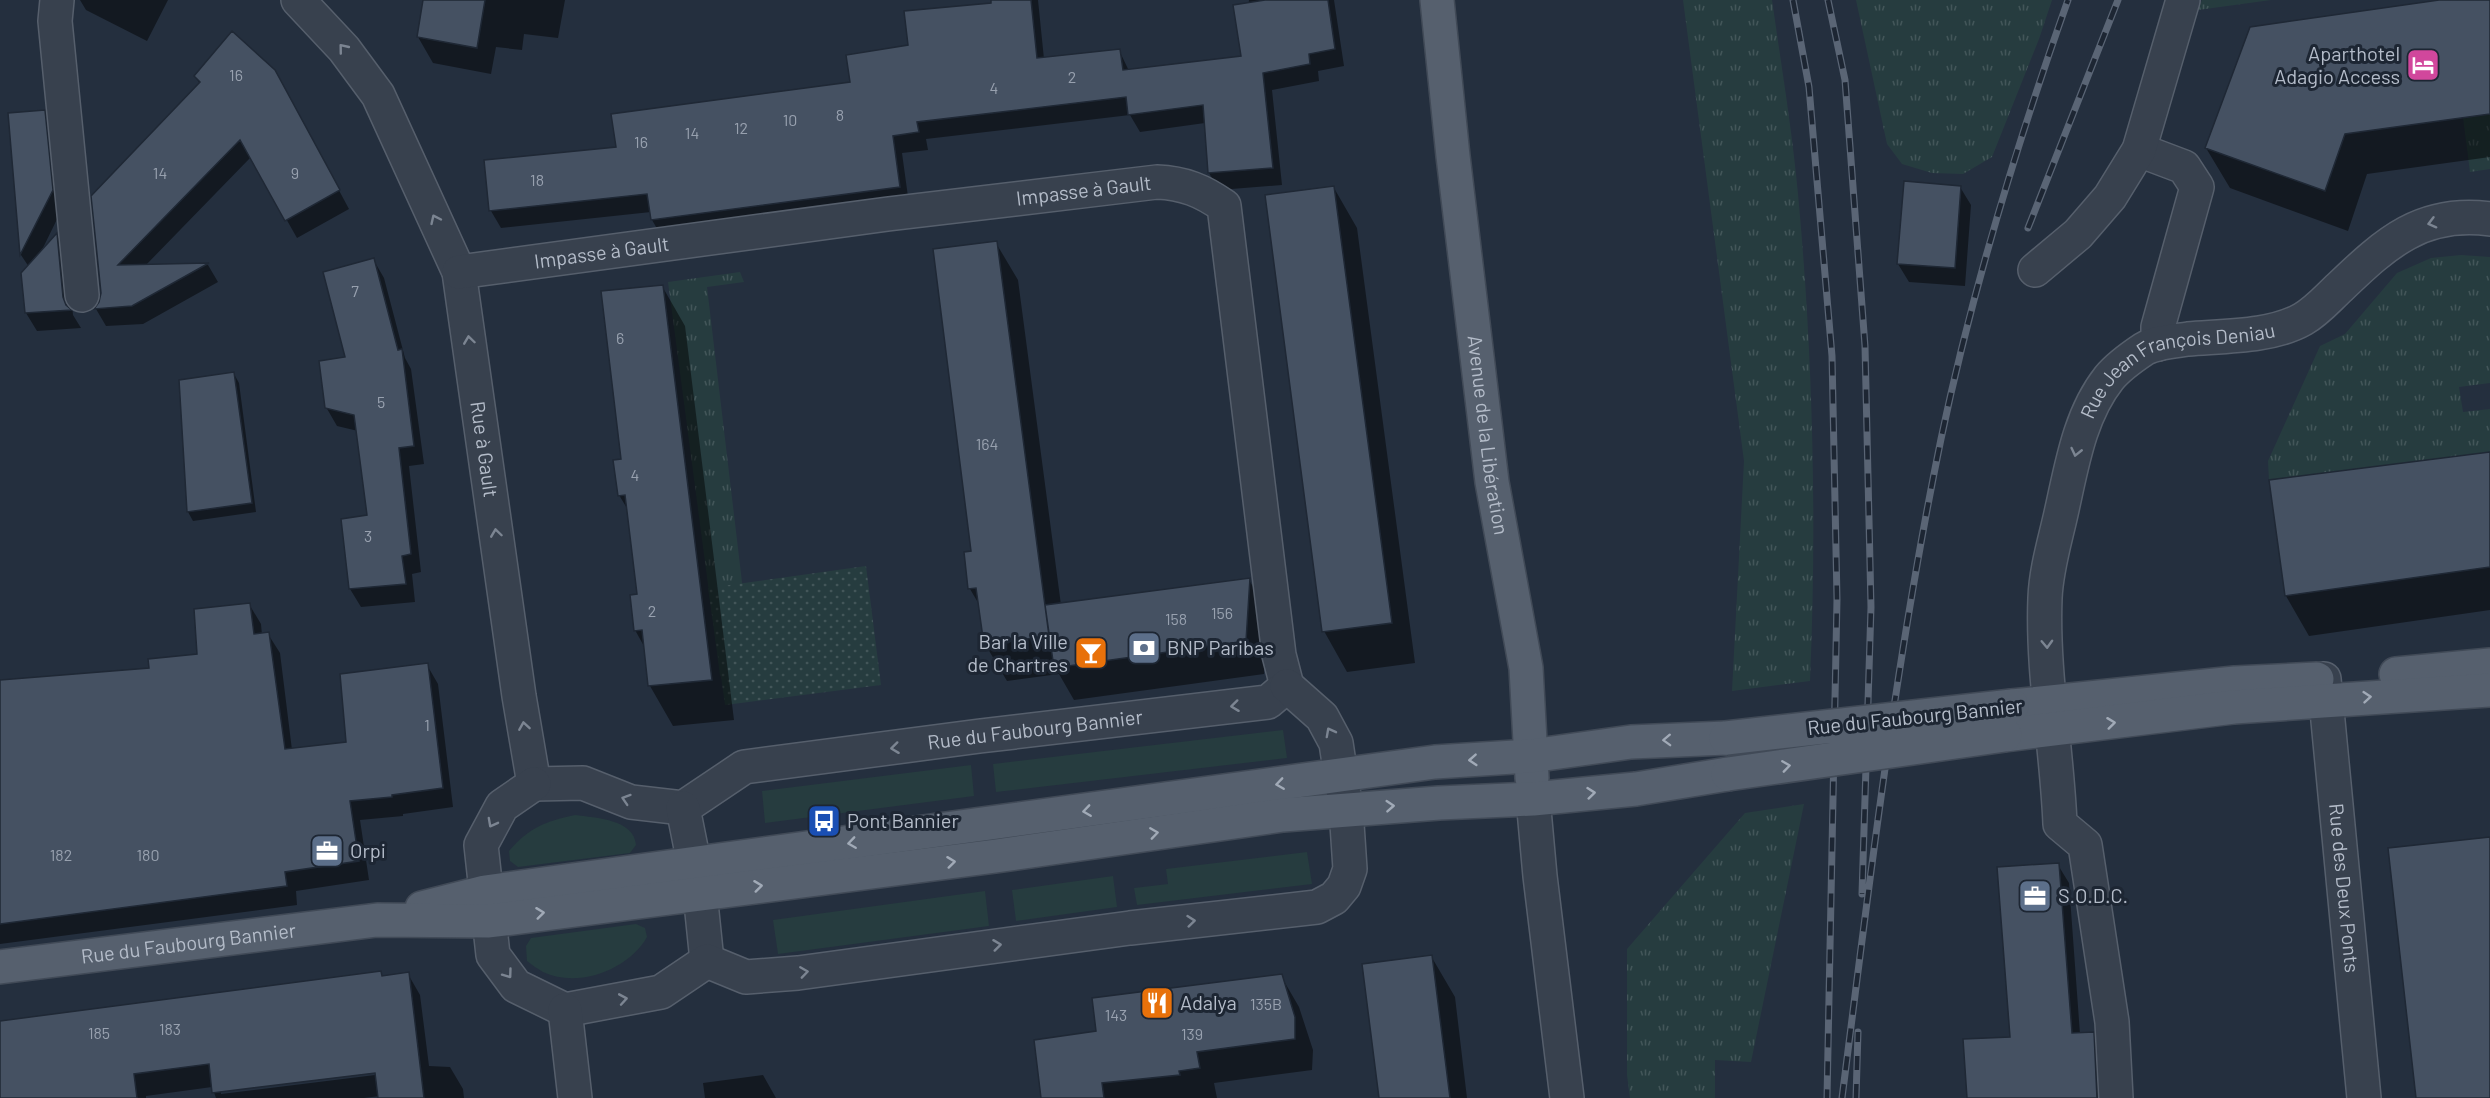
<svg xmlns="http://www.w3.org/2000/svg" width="2490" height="1098" viewBox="0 0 2490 1098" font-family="Barlow,sans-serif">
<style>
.grass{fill:url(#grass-tufts)}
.park{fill:url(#park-dots)}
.garden{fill:#263c3f}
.shadow{fill:#0007;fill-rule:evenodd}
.building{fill:#455162;stroke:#1f2835;stroke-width:1.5}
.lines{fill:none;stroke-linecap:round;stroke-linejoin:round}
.minor-casing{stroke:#565f6c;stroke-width:36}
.major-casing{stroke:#414a57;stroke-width:36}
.minor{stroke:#38414e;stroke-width:33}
.major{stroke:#56606e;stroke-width:33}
.rail-casing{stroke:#5a6575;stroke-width:7}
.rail{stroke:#1d2633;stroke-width:4.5;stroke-dasharray:14;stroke-linecap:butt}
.major-bridge-casing{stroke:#414a57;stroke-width:36;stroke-linecap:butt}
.major-bridge{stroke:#56606e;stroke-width:33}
.oneway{stroke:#7c8592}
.oneway2{stroke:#a1aab7}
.labels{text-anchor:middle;stroke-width:6;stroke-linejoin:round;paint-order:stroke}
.number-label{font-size:16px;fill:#98a1af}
.poi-label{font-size:20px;fill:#b4bcc9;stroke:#1d2633;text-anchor:start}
.street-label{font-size:20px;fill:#b4bcc9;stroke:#1d2633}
</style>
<defs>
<pattern id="grass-tufts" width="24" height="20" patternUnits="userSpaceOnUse" patternTransform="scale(1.5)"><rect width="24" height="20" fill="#263c3f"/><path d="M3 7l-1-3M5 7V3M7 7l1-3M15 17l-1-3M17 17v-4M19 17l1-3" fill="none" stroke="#435659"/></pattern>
<pattern id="park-dots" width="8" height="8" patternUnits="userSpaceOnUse" patternTransform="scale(1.5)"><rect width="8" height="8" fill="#263c3f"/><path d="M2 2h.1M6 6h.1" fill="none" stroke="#435659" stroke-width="1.8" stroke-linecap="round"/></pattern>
</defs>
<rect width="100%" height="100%" fill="#242f3e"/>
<!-- grass -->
<path class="grass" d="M1683,0H1772C1781,64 1792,129 1798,194C1813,354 1817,521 1810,681L1732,691L1744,461Z
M1856,0H2052L2039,39L1992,157L1963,174L1932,173L1902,164L1887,144Z
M2202,0H2271L2198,10Z
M2490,114V169L2470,172L2463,118Z
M2461,255L2490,257V383L2459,387L2463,412L2490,409V452L2269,480L2268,461L2320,346L2345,334L2397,273L2431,258Z
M740,272L744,282L707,287L751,658L747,672L720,676L668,282Z
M1804,804L1751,1062L1715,1060V1098H1630L1627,1075V949L1745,813Z"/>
<!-- park -->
<path class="park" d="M866,566L881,685L725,705L708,588Z"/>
<!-- garden -->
<path class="garden" d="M1283,730L1287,758L996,792L993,764Z
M971,765L974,796L765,823L762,791Z
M575,815C596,818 634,819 636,845L630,853L518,867L510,861L509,851C530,827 544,822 575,815Z
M1307,852L1312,884L1137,905L1134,888L1168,884L1166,869Z
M1113,876L1117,907L1016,921L1012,890Z
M985,891L989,926L778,954L773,920Z
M636,924L645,928L647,937C629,969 579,989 543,972C538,969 532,965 527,961L526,946L531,938Z"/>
<!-- shadow -->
<path class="shadow" d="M80,0H168L147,41L86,10Z
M425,0H565L558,38L524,34L522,50L496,47L491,74L433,63L418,37Z
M993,0H1038L1044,59L1119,50L1129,71L1243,58L1249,0H1334L1344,66L1318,71L1319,81L1272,90L1282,185L1219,190L1209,173L1205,123L1140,132L1130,115L926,139L928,150L902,153L909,204L662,237L652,220L651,212L501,228L491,211L617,148L851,84L910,46L993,4Z
M2448,0H2490V157L2367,174L2348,231L2230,188L2206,148Z
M195,76L285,90L349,209L297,238L251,157L145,266L208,265L218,282L143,324L106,326L96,309L200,84Z
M14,165L50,170L60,188L62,209L41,252L57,235L67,252L73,315L81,328L37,331L26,313L29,267L21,255Z
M1960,187L1971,205L1965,286L1909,282L1898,264Z
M1334,188L1357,228L1415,663L1347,672L1324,631Z
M996,243L1018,280L1061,605L1249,580L1268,612L1264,674L1074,700L1059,674L1007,681L985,644L980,606L970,589Z
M373,259L384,278L405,358L411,369L424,464L409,466L421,572L412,574L415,602L361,607L350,589L369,517L358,431L337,426L326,407L347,359Z
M662,286L685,326L734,720L673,726L650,686L645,648L635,630L639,595L628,510L619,495L623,460Z
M234,374L239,383L256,512L193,521L188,512Z
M2490,453V610L2309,636L2286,596Z
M249,604L261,624L262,635L268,634L280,653L292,750L347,744L427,665L438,684L453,807L403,814V816L360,820L369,880L296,891L297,905L0,944V682L150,669L198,656Z
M2058,865L2069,883L2080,1034L2093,1033L2103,1052L2106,1098H1968L2011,1038Z
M1431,956L1455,997L1467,1098H1380Z
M380,972L383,977L408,974L420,995L429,1066L450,1067L463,1089L464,1098H380V1096L364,1098H216L212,1087L146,1096V1098H0V1022ZM382,1071L383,1074L221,1094V1091Z
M1281,976L1299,1007L1313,1050L1312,1070L1214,1083L1217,1098H1043L1098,1033Z
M763,1075L776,1098H705L703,1083Z"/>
<!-- building -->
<path class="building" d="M423,0H485L477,48L417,37Z
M991,0H1031L1037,58L1120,49L1123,70L1241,56L1233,5L1265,0H1328L1335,49L1309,54L1310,64L1263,73L1273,168L1208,173L1203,105L1128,115L1126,97L917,122L919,132L893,136L900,187L651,220L647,194L489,211L484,160L616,147L611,114L850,82L846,55L908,45L904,11L991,3Z
M2439,0H2490V114L2345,134L2325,191L2205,148L2250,27Z
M232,31L275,70L340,190L285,221L240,140L118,265L209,263L132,306L94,309L99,302L101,293L91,196L200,82L194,76Z
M45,110L53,190L20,255L8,113Z
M1904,181L1961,186L1955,268L1897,264Z
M1334,186L1392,623L1322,632L1265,195Z
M57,233L63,297L66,305L72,310L25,313L21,273Z
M997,241L1049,636L984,645L976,588L968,589L964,552L971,551L933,249Z
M374,258L398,350L402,349L414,446L399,448L411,554L402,556L406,584L349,589L341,519L367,515L354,415L325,408L319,361L345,357L323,272Z
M663,285L712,680L648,686L642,630L634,631L630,595L637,594L625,495L618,496L613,460L621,459L601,291Z
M234,372L252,503L187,512L179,380Z
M2490,452V567L2285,596L2269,480Z
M1250,578L1246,641L1054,668L1045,605Z
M250,603L254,634L269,632L285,749L346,742L340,674L428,663L443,788L392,795V797L350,801L359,861L285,872L287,886L0,924V680L149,668L148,659L197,654L194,609Z
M2490,837V1098H2416L2388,848Z
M2059,863L2072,1033L2094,1032L2097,1098H1967L1963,1039L2010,1037L1997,867Z
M1432,955L1450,1098H1379L1362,964Z
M381,971L382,976L409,972L424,1098H378L375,1073L212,1093L209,1064L134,1074L137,1098H0V1021Z
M1282,974L1295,1017V1039L1197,1052L1200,1068L1179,1071L1180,1075L1102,1083L1104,1098H1041L1034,1040L1096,1031L1092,998Z"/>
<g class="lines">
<defs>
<g id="minor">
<path d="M57,0L55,21L82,295"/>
<path id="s1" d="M298,0L344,49L378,95L459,272L519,696L534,784"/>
<path d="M2139,150L2184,167L2197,187L2158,327V344"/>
<path d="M2035,270L2078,234L2110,197L2139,150L2183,0"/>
<path id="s2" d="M459,272L888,214L1157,182C1184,183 1203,191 1224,206L1279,655L1287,686"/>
<path id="s3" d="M2324,679L2364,1098"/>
<path id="s4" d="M534,784L583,783L631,802L683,808L744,767L980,736L1268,702L1287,686"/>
<path d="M534,784L502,806L481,845L493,955L516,986L565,1010"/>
<path d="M1533,799L1540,876L1567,1098"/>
<path d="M683,808L700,893L707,961"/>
<path d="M565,1010L661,992L707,961L746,977L798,973L1130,928L1317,907L1334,898L1344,886L1350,869L1346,809L1336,743L1322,717L1287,686"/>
<path d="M565,1010L575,1098"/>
<path id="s5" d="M2116,1098L2112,1022L2085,845L2060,824C2057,749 2042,673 2045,598C2046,571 2054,544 2060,518C2071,471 2078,417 2109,378C2118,367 2132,357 2144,349C2156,342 2174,341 2188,339C2223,336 2272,337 2303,319C2317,311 2328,298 2340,287C2386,243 2422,210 2490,219"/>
</g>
<g id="major">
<path id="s6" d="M1437,0L1453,156L1492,482L1526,668L1532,778"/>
<path d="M2396,674L2490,665"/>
<path d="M2012,706L2235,683L2317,679"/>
<path d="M2005,735L2234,707L2490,690"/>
<path d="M422,908L485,892L1435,762L1531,756L1631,742L1726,738"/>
<path id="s7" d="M0,967L377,920L489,921L996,856L1283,815L1439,803L1533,799L1636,789L1728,774"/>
</g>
</defs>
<!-- minor casing -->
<use href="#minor" class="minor-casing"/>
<!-- major casing -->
<use href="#major" class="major-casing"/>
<!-- minor -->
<use href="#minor" class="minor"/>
<!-- major -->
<use href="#major" class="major"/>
<defs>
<path id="rail" d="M1793,0L1809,87L1832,356L1837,599L1827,1098
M1828,0L1845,80L1865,346L1871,607L1862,894
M2028,228L2118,0
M1842,1098C1870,878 1896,657 1941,439C1972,291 2017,143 2068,0
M1856,1098L1858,1032"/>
</defs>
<!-- rail casing -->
<use href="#rail" class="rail-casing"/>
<!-- rail -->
<use href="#rail" class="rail"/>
<defs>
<path id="major-bridge" d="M1726,738L2012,706
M1728,774L2005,735"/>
</defs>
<!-- major-bridge casing -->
<use href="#major-bridge" class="major-bridge-casing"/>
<!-- major-bridge -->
<use href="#major-bridge" class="major-bridge"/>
</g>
<!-- one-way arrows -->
<defs><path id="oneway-chevron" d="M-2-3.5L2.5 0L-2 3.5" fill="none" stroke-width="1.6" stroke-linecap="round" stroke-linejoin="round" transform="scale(1.5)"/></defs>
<g class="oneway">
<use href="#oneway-chevron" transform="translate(343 48) rotate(-129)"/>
<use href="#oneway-chevron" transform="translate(435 219) rotate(-115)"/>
<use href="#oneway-chevron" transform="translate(2432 223) rotate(165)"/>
<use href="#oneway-chevron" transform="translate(469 340) rotate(-98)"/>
<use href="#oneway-chevron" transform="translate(2076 452) rotate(103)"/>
<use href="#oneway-chevron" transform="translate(496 533) rotate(-98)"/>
<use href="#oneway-chevron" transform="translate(2047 644) rotate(88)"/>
<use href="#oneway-chevron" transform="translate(1235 706) rotate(173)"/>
<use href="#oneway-chevron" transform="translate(524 726) rotate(-99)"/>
<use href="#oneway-chevron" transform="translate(1330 732) rotate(-118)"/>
<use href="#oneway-chevron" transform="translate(895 748) rotate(173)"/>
<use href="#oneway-chevron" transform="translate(626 799) rotate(-162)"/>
<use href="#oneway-chevron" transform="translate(492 823) rotate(118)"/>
<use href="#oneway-chevron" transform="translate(1191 921) rotate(-6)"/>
<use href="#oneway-chevron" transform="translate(997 945) rotate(-7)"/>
<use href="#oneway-chevron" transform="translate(804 972) rotate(-8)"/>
<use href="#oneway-chevron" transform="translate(508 974) rotate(54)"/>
<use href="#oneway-chevron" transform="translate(623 999) rotate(-10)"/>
</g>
<g class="oneway2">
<use href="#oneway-chevron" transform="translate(2367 697) rotate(-5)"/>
<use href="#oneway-chevron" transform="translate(2111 723) rotate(-7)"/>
<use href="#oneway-chevron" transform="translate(1667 740) rotate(178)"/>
<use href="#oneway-chevron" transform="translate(1473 760) rotate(176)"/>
<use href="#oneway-chevron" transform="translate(1786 766) rotate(-8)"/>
<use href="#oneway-chevron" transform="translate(1280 784) rotate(172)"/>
<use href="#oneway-chevron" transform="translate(1591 793) rotate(-6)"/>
<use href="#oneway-chevron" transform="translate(1390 806) rotate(-4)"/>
<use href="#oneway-chevron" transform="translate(1087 811) rotate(172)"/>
<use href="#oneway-chevron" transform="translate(1154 833) rotate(-8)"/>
<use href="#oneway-chevron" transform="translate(852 843) rotate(172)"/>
<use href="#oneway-chevron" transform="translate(951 862) rotate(-7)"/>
<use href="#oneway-chevron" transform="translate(758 886) rotate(-7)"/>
<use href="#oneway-chevron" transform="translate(540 913) rotate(-7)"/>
</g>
<!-- icons -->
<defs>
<symbol id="hotel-square" viewBox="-11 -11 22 22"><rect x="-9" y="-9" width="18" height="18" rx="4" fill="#d1479c" stroke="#1d2633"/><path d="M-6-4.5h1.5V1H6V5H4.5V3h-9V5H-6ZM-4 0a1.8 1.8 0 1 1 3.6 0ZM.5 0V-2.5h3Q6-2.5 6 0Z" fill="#fff"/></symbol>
<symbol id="bank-square" viewBox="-11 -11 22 22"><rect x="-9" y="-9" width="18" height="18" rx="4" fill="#5c6f8a" stroke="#1d2633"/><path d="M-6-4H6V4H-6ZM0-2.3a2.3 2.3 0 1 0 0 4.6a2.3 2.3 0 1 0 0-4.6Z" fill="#fff"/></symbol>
<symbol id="bar-square" viewBox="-11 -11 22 22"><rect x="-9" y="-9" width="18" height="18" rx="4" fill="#e8710a" stroke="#1d2633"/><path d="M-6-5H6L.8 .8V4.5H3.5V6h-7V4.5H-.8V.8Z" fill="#fff"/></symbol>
<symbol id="bus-square" viewBox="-11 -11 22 22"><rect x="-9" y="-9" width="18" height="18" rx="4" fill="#1a4fb4" stroke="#1d2633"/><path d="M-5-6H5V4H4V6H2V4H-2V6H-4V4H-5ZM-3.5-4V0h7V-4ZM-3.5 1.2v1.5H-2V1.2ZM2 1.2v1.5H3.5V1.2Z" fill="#fff"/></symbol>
<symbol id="office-square" viewBox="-11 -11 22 22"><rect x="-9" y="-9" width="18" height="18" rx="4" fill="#5c6f8a" stroke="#1d2633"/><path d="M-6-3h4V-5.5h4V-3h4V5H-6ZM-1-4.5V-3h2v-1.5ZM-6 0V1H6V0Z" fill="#fff"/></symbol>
<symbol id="restaurant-square" viewBox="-11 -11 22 22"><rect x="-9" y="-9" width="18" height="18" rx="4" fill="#e8710a" stroke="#1d2633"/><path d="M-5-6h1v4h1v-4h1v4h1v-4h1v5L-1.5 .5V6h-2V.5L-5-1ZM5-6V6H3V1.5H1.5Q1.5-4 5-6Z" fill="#fff"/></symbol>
</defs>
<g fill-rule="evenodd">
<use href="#hotel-square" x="2404" y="46" width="38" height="38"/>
<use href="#bank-square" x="1125" y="629" width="38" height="38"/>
<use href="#bar-square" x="1072" y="634" width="38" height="38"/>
<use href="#bus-square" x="805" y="802" width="38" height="38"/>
<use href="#office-square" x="308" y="832" width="38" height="38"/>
<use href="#office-square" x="2016" y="877" width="38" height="38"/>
<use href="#restaurant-square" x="1138" y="984" width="38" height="38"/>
</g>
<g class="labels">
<!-- number labels -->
<g class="number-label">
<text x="236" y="81">16</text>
<text x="1072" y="83">2</text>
<text x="994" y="94">4</text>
<text x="840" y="121">8</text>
<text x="790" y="126">10</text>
<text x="741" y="134">12</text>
<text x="692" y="139">14</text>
<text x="641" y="148">16</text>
<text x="160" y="179">14</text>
<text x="295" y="179">9</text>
<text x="537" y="186">18</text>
<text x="355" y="297">7</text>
<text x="620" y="344">6</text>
<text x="381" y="408">5</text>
<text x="987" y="450">164</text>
<text x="635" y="481">4</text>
<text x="368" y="542">3</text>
<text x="652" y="617">2</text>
<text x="1222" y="619">156</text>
<text x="1176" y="625">158</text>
<text x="427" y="731">1</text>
<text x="61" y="861">182</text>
<text x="148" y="861">180</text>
<text x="1266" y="1010">135B</text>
<text x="1116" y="1021">143</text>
<text x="170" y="1035">183</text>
<text x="99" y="1039">185</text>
<text x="1192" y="1040">139</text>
</g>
<!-- poi labels -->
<g class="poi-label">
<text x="2400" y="61" text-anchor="end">Aparthotel<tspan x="2400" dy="23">Adagio Access</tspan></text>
<text x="1068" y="649" text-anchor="end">Bar la Ville<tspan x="1068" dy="23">de Chartres</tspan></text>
<text x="1167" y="655">BNP Paribas</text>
<text x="847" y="828">Pont Bannier</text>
<text x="350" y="858">Orpi</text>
<text x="2058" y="903">S.O.D.C.</text>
<text x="1180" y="1010">Adalya</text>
</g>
<!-- street labels -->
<g class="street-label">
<text dy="7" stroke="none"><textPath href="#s2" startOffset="630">Impasse à Gault</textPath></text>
<text dy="7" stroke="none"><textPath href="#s2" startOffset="144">Impasse à Gault</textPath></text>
<text dy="7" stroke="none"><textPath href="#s5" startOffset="812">Rue Jean François Deniau</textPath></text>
<text dy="7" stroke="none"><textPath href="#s6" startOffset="438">Avenue de la Libération</textPath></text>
<text dy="7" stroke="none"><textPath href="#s1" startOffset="498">Rue à Gault</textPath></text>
<text transform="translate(1915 717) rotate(-6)" y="7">Rue du Faubourg Bannier</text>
<text dy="7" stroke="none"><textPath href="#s4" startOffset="520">Rue du Faubourg Bannier</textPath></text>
<text dy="7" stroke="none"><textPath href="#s3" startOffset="210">Rue des Deux Ponts</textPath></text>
<text dy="7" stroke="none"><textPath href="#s7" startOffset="190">Rue du Faubourg Bannier</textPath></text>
</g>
</g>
</svg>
